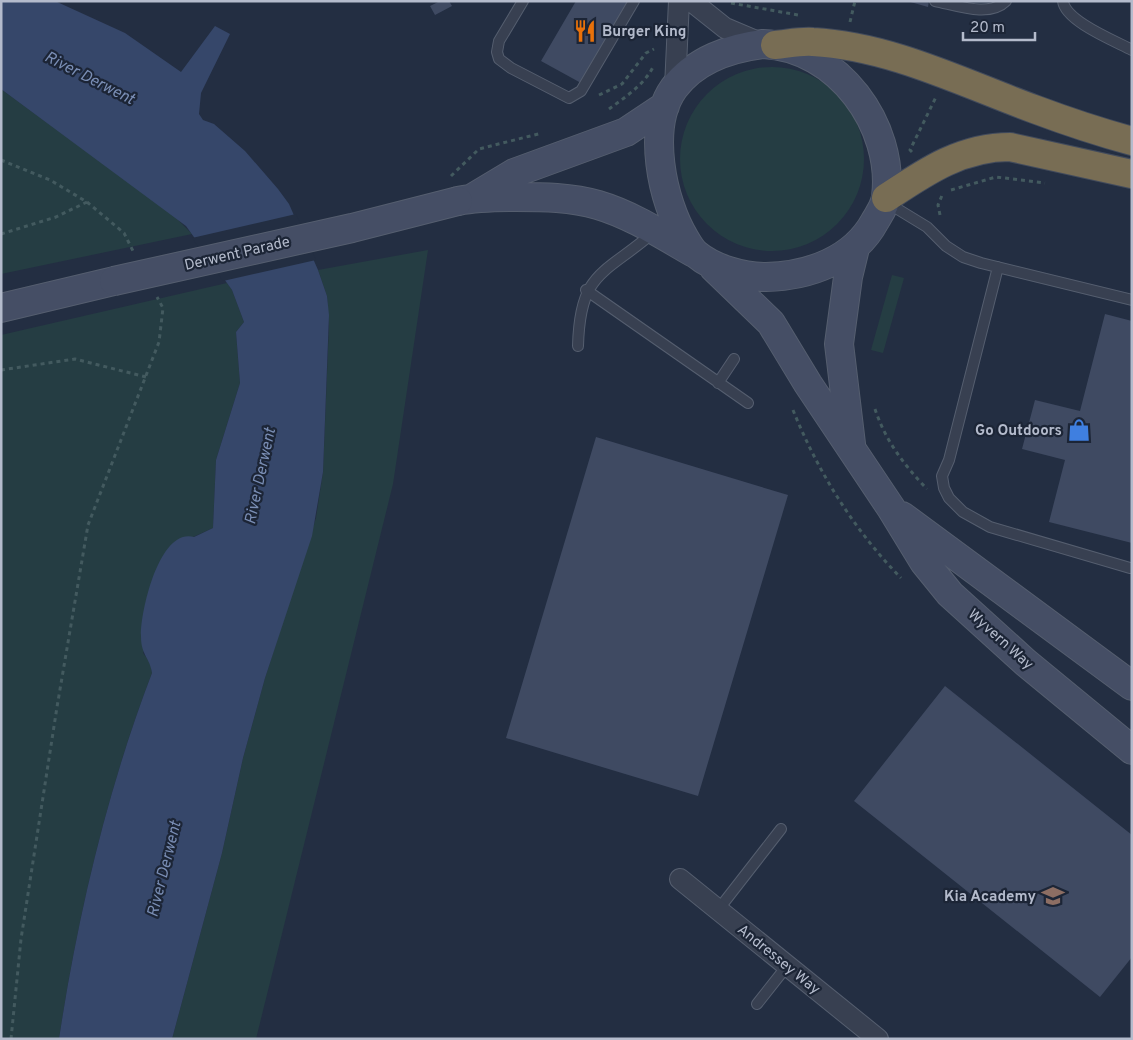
<svg xmlns="http://www.w3.org/2000/svg" width="1133" height="1040" viewBox="0 0 1133 1040" font-family="Overpass,sans-serif">
<style>
.green{fill:#253d43}
.water{fill:#36476a}
.pier{fill:#232e42}
.building{fill:#3f4a62}
.lines{fill:none;stroke-linecap:round;stroke-linejoin:round}
.lane-casing{stroke:#555e6f;stroke-width:12}
.street-casing{stroke:#555e6f;stroke-width:22}
.secondary-casing{stroke:#555e6f;stroke-width:30}
.highway-casing{stroke:#424b5c;stroke-width:30}
.path{stroke:#435a5f;stroke-width:3;stroke-dasharray:4 4;stroke-linecap:butt}
.lane{stroke:#384051;stroke-width:10}
.street{stroke:#384051;stroke-width:20}
.secondary{stroke:#454e65;stroke-width:28}
.highway{stroke:#786d54;stroke-width:28}
.secondary-bridge-casing{stroke:#555e6f;stroke-width:30;stroke-linecap:butt}
.secondary-bridge{stroke:#454e65;stroke-width:28}
.labels{text-anchor:middle;stroke-width:4.5;stroke-linejoin:round;paint-order:stroke}
.poi-label{font-size:15px;font-weight:bold;fill:#b4bbcc;stroke:#1c2536;text-anchor:end}
.street-label{font-size:15px;fill:#b4bbcc;stroke:#1c2536}
.water-label{font-size:16px;font-style:italic;fill:#7a8eb5;stroke:#1c2536}
</style>
<rect width="100%" height="100%" fill="#232e42"/>
<!-- green -->
<path class="green" d="M680 159a92 92 0 1 1 184 0a92 92 0 1 1-184 0Z
M1,89L173,215L192,234L1,274Z
M428,250L393,484L256,1039H172L222,853L243,758L265,678L316,518L323,472L329,326L327,296L318,270Z
M892,275L904,278L883,353L871,350Z
M227,283L232,290L244,322L236,332L240,383L216,460L213,528L193,537L143,653L151,664L152,673C107,791 78,914 59,1039H1V335Z"/>
<!-- water -->
<path class="water" d="M1,1H55L125,33L181,72L215,26L230,34L201,93L199,114L203,120L214,124L245,151L278,189L289,204L318,270L327,296L329,315L323,472L312,536L265,678L243,758L222,853L172,1039H59C78,914 107,791 152,673C150,658 141,655 141,637C140,613 159,527 194,537L213,528L216,460L240,383L236,332L244,322L232,290L186,226L1,89Z"/>
<!-- pier -->
<path class="pier" d="M296,214L316,260L223,281L192,238Z"/>
<!-- building -->
<path class="building" d="M440,1H449L452,6L435,15L430,6Z
M576,1H628L581,83L541,61Z
M907,1H929L928,7Z
M1105,314L1132,321V543L1049,522L1065,460L1022,449L1035,400L1080,411Z
M596,437L788,495L698,796L506,738Z
M945,686L1132,835V957L1100,997L854,801Z"/>
<g class="lines">
<defs>
<path id="lane" d="M523,1L499,41L497,52L499,59L511,68L569,98L581,91L634,1
M935,1C956,5 989,18 1006,1
M1063,1C1065,21 1115,41 1132,50
M886,202L927,227L946,246L963,257L981,263L1132,300
M998,267L949,460L942,476L944,488L949,498L963,512L990,527L1130,568
M586,290L748,403
M578,346C580,271 604,275 654,232
M718,383L734,359
M718,910L781,829
M757,1004L787,966"/>
<path id="street" d="M691,1L725,28L763,44
M675,87L679,1
M680,879L878,1039"/>
<path id="secondary" d="M763,44C838,47 895,126 886,197C885,206 879,214 875,221C854,260 809,276 766,277C743,277 714,269 696,254C691,250 688,244 685,239C662,201 646,127 674,88C695,60 731,48 763,44Z
M474,197L514,173L626,132L665,106
M458,201C477,197 496,197 515,197C543,197 571,197 598,205C632,215 664,236 694,253
M714,268L771,323L808,384L891,508L924,562L950,594L1025,662L1132,750
M1,308L114,281
M851,444L839,344L848,277L855,248
M902,516L1132,686"/>
<path id="highway" d="M775,45C787,44 800,41 813,42C890,46 963,83 1034,109C1066,121 1099,132 1132,141
M886,198C925,172 961,147 1010,147L1132,174"/>
</defs>
<!-- lane casing -->
<use href="#lane" class="lane-casing"/>
<!-- street casing -->
<use href="#street" class="street-casing"/>
<!-- secondary casing -->
<use href="#secondary" class="secondary-casing"/>
<!-- highway casing -->
<use href="#highway" class="highway-casing"/>
<!-- path -->
<path class="path" d="M731,3L798,15
M850,22L855,1
M599,95L622,84L646,53L654,49
M609,109C624,98 644,85 653,67
M912,152L910,150L936,97
M1,160L50,180L87,202L124,233L133,251
M451,176L479,149L542,133
M951,190L996,177L1045,183
M940,215L938,205L943,193
M1,234L56,217L87,202
M1,370L75,359L146,377
M875,409C885,440 904,465 927,489
M793,410C818,472 854,530 901,578
M11,1039L21,939L57,707L88,525L159,342L163,308L157,297"/>
<!-- lane -->
<use href="#lane" class="lane"/>
<!-- street -->
<use href="#street" class="street"/>
<!-- secondary -->
<use href="#secondary" class="secondary"/>
<!-- highway -->
<use href="#highway" class="highway"/>
<defs>
<path id="secondary-bridge" d="M114,281L352,228L458,201"/>
</defs>
<!-- secondary-bridge casing -->
<use href="#secondary-bridge" class="secondary-bridge-casing"/>
<!-- secondary-bridge -->
<use href="#secondary-bridge" class="secondary-bridge"/>
</g>
<!-- icons -->
<defs>
<symbol id="restaurant-bare" viewBox="-9 -9 18 18"><path d="M-5-6h1v4h1v-4h1v4h1v-4h1v5L-1.5 .5V6h-2V.5L-5-1ZM5-6V6H3V1.5H1.5Q1.5-4 5-6Z" fill="#e8710a" stroke="#1c2536" stroke-width="2.5" paint-order="stroke"/></symbol>
<symbol id="shop-bare" viewBox="-9 -9 18 18"><path d="M-5-2.5h2.3a2.7 3.5 0 0 1 5.4 0H5L5.5 6h-11ZM-1.5-2.5h3a1.5 2.3 0 0 0-3 0Z" fill="#3f7fe0" stroke="#1c2536" stroke-width="2.5" paint-order="stroke"/></symbol>
<symbol id="university-bare" viewBox="-9 -9 18 18"><path d="M0-5L7-2L0 1L-7-2ZM-4 1L0 2.5L4 1V4Q0 6-4 4Z" fill="#8d6e63" stroke="#1c2536" stroke-width="2.5" paint-order="stroke"/></symbol>
</defs>
<g fill-rule="evenodd">
<use href="#restaurant-bare" x="569" y="15" width="32" height="32"/>
<use href="#shop-bare" x="1063" y="414" width="32" height="32"/>
<use href="#university-bare" x="1037" y="880" width="32" height="32"/>
</g>
<g class="labels">
<!-- poi labels -->
<g class="poi-label">
<text x="602" y="36" text-anchor="start">Burger King</text>
<text x="1062" y="435">Go Outdoors</text>
<text x="1036" y="901">Kia Academy</text>
</g>
<!-- street labels -->
<g class="street-label">
<text transform="translate(237 253) rotate(-13)" y="5">Derwent Parade</text>
<text transform="translate(1001 639) rotate(42)" y="5">Wyvern Way</text>
<text transform="translate(779 959) rotate(39)" y="5">Andressey Way</text>
</g>
<!-- water labels -->
<g class="water-label">
<text transform="translate(90 77) rotate(27)" y="6">River Derwent</text>
<text transform="translate(259 476) rotate(-78)" y="6">River Derwent</text>
<text transform="translate(163 869) rotate(-76)" y="6">River Derwent</text>
</g>
</g>
<!-- border -->
<rect width="1133" height="1040" fill="none" stroke="#b4bbcc" stroke-width="5"/>
<!-- scale -->
<path d="M963 32v8h72v-8" fill="none" stroke="#b4bbcc" stroke-width="2.5"/>
<text x="970" y="32" font-size="15" fill="#b4bbcc" stroke="#1c2536" stroke-width="4" paint-order="stroke">20 m</text>
</svg>
